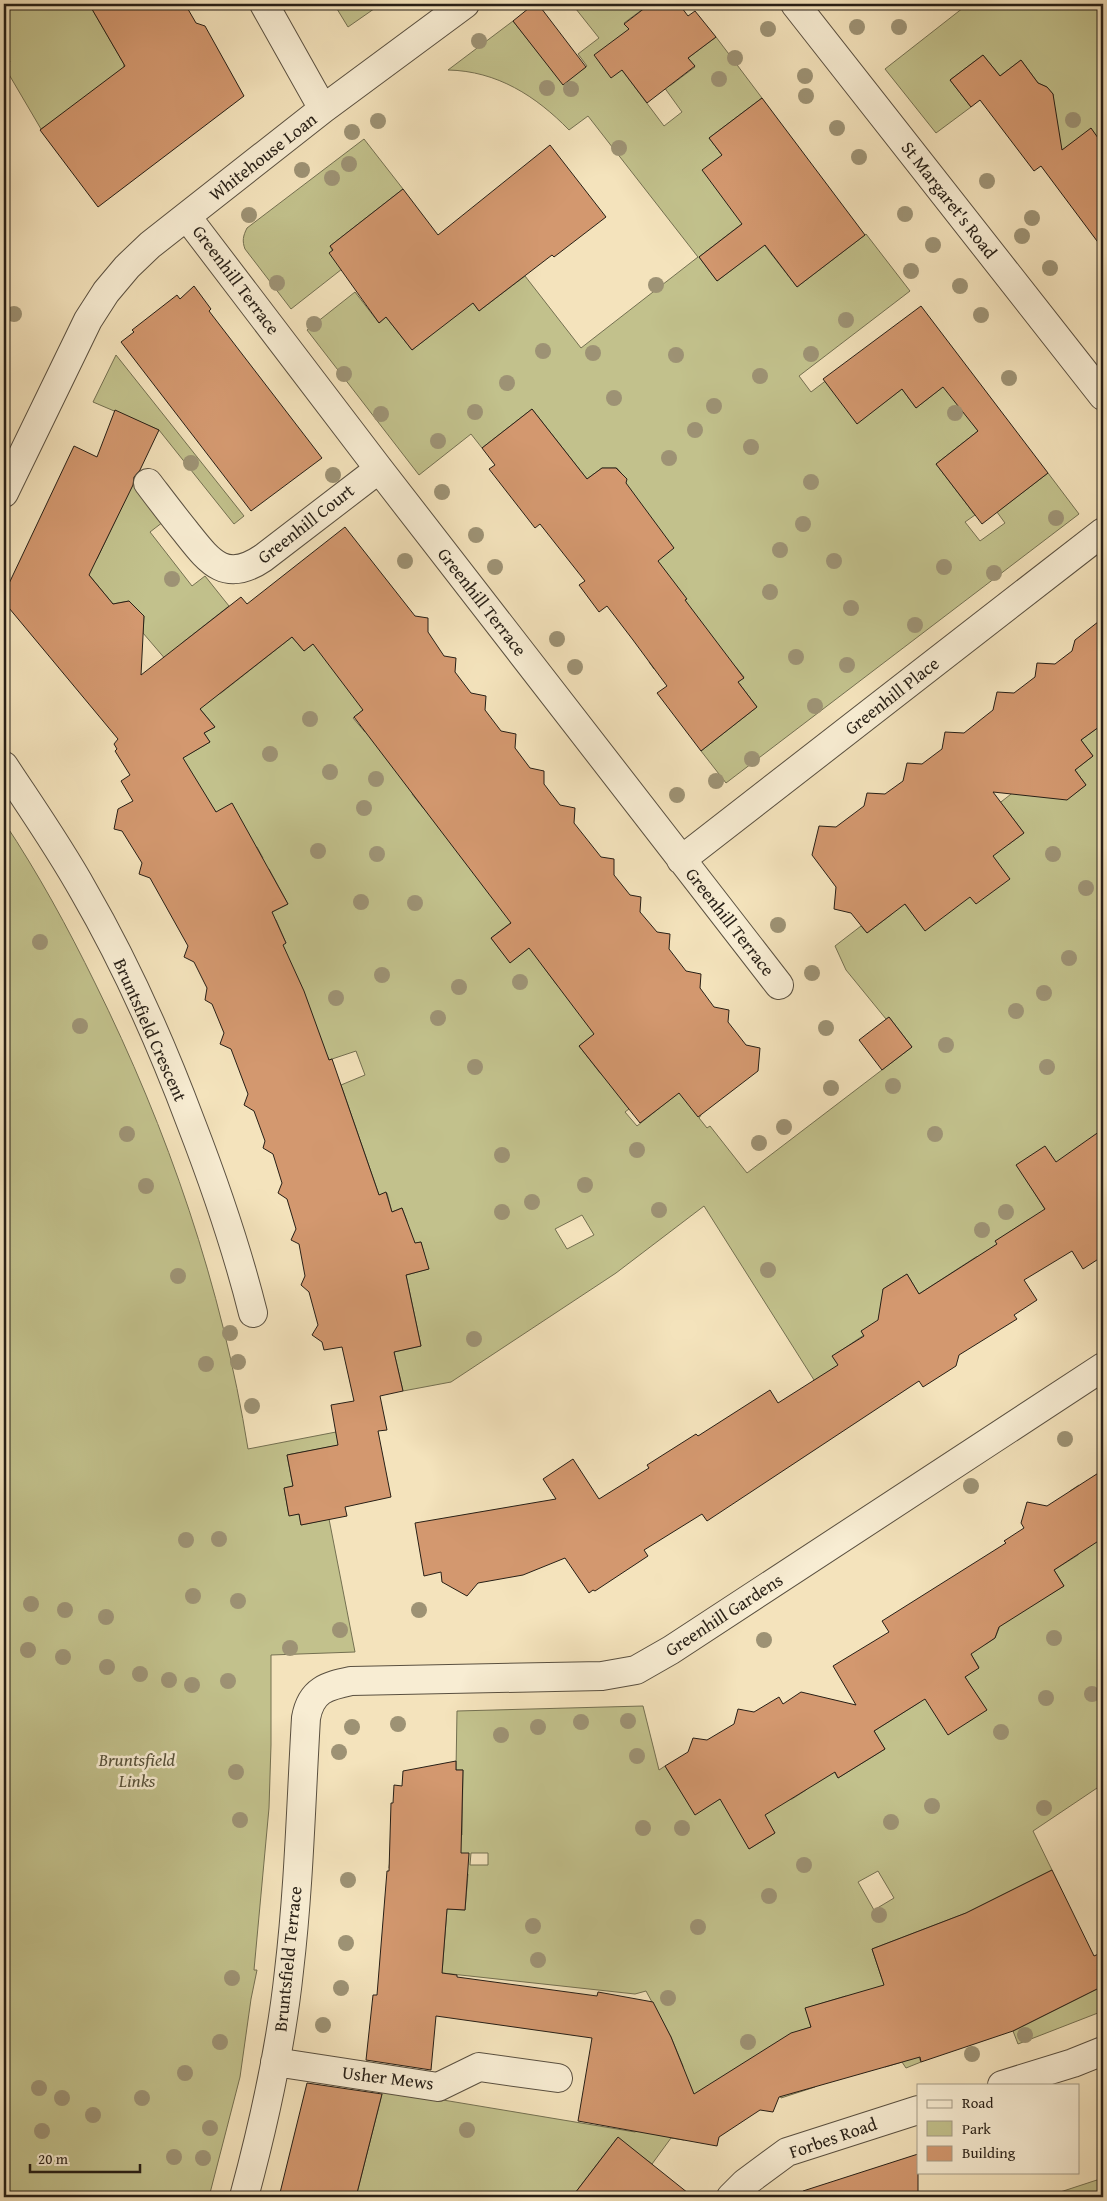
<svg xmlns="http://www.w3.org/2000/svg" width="1107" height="2201" viewBox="0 0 1107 2201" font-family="'Gentium Book Plus',serif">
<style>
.green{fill:#c2c18c;stroke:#747051;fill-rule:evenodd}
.building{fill:#d3986f;stroke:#271f16}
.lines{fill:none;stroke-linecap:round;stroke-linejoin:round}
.minor-casing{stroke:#5a5040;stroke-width:30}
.minor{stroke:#f8edd3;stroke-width:28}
.tree{fill:#9d9274}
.labels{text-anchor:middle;stroke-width:5;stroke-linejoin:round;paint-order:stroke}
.street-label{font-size:18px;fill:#271f16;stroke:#f8edd3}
.park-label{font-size:18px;font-style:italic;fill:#565039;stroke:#f8edd3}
</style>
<rect width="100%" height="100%" fill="#f4e3bc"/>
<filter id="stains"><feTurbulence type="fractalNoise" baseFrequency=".004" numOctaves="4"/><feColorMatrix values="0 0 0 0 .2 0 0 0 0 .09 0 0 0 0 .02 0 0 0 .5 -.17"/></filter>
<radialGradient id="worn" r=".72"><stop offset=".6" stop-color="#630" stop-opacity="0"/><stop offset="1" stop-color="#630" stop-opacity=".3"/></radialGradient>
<!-- green -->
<path class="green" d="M4,4H89L124,64L123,76L41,129L4,66L10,62L4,50Z
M334,4H381L348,27Z
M572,4H639L643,9L624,23L629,29L622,70L664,126L682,112L664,87L671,85L695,67L688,58L716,37L762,98L709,138L722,155L814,168L699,257L717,281L751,255L762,242L797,287L866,234L910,291L799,376L811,392L870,347L857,423L902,389L916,408L967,368V416L978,431L936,464L975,515L965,522L980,541L1005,523L997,512L1048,473L1079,514L726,783L701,751L757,707L738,682L744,677L734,665L700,634L654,669L649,662L672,644L592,547L626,479L617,468H602L587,479L532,409L482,448L471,434L419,475L307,330L355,292L379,323L386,317L412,350L430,336L465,292L479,311L525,276L581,348L698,257L588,116L569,130C536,96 497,71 448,70L513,21L563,84L587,66L578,54L599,38Z
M968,4H1103V145L1091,129L1057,154L1053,94L1047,87L1038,83L1021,60L1000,76L983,55L950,80L971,107L936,133L885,69Z
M364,139L403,189L330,246L342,269L291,309L245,249C242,241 243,236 247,228Z
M116,355L244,516L234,524L159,430L93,402Z
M133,483L163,522L150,532L192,586L205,576L229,606L182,643L167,661L143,633L144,616L129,601L113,604L85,570L97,559Z
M355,611L377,699L353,718L365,732L388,714L436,775L412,794L424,809L536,903L491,938L510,962L529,948L569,945L543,966L557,985L622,1013L579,1046L600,1073L642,1099L625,1112L637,1126L682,1090L701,1115L699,1118L707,1128L710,1126L747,1173L912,1047L889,1017L886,1019L846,970L835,946L861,926L867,933L892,914L899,897L925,930L953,882L1009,879L993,857L972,841L1009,844L1024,833L1008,812L1001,811L997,805L1051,763L1070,797L1086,785L1075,770L1093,756L1081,740L1103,724V1138L1058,1167L1017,1165L1046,1211L1028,1220L996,1241L1001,1250L976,1257L919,1294L907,1274L883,1289L888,1314L864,1335L833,1356L845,1375L821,1391L704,1206L616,1273L451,1382L403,1391L394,1352L421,1346L406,1275L428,1269L421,1242L394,1249L407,1221L402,1208L384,1215L391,1209L387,1193L379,1195L341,1085L365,1075L356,1051L329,1060L279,946L286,943L276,920L266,915L288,904L269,869L254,876L243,868L263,858L257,847L240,854L216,812L179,760L210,742L204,733L215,727L192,699L221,693L292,637L304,651ZM582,1215L594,1235L567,1249L555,1229Z
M4,822C38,873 68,928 95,983C168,1130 222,1287 248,1449L336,1432L339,1445L287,1455L293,1486L284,1488L289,1515L299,1514L301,1525L329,1519L355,1652L271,1655V1745L269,1808L254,1970H257L251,1999L240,2077L209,2197H4Z
M1079,1485L1103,1531V1784L1033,1831L1052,1870L966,1913L872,1949L881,1976L921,2062L906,2068L902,2062L885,2067L870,2011L846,1996L806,2008L811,2027L799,2031L815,2087L781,2098L761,2053L684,2140L671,2138L652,2164L617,2138L572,2197H356L383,2090L635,2132L678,2104L683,2066L671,2037L646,1991L635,1994L442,1973L447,1909L465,1910L468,1874L389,1868L393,1834L462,1835L463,1770H456L457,1711L643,1706L659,1770L665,1766L695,1814L728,1794L749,1849L775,1833L754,1798L792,1799L806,1790L829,1763L838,1778L885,1749L874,1731L920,1702L898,1666L986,1710L965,1677L979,1667L965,1645L976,1642L986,1644L995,1638L999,1628L998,1625L1064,1586L1054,1570L1078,1555L1092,1526L1070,1491ZM471,1853H488V1865H470ZM878,1871L894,1898L874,1910L858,1882Z
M1103,1986V2011L1018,2044L1013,2031Z
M1103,2178V2197H1045Z"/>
<!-- building -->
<path class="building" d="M89,4H185L196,23L205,26L244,96L98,207L40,130L125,66Z
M534,4H538L586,67L563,85L513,21Z
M650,4H679L688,16L695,11L716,37L688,58L695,66L647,103L622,70L611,78L594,55L629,29L624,24Z
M983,55L1000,76L1021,60L1038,83L1047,87L1053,94L1062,150L1091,128L1103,145V249L1041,166L1034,171L980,100L971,107L950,80Z
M762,98L865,235L797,287L765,245L717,281L699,257L742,224L702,170L722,155L709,138Z
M550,145L606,217L554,257L552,255L479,311L473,303L412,350L386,317L379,323L329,253L333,250L330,246L403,189L438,235Z
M194,286L211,309L209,311L322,458L251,511L121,342L134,332L132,330L177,295L180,299Z
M921,306L1048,473L982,524L936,464L978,431L943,387L916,408L902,389L857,424L823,379Z
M532,409L587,479L602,468H616L627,479L626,483L674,548L658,561L687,599L685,600L744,678L738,682L757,707L701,751L657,693L667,686L633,640L607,606L599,612L579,585L585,581L540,524L535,528L489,469L495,465L482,448Z
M115,410L159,430L140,470L134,477L133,485L89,575L113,604L129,601L144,616L141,675L241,597L247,604L345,527L415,616L428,618V632L444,656L456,658L455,672L471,693L486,696L485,710L501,731L516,734L515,748L530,768L544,771V784L560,805L575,808L574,823L601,857L614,859V875L630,895L641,897L640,912L657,932L670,934L669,949L686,971L701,974L700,988L714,1007L729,1010L728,1022L746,1045L760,1048L758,1071L698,1117L679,1093L640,1123L579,1046L594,1034L529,948L510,963L491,938L511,923L354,717L363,710L313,644L304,651L292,637L200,709L215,727L204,733L210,742L183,758L216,812L232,803L288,904L272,912L286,943L283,945L304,991L329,1060L332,1059L379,1195L386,1192L392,1212L402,1208L415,1243L421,1242L429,1269L406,1275L421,1346L394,1352L403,1391L380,1396L387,1430L378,1431L391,1497L345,1507L347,1516L301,1525L299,1514L289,1516L284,1488L293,1486L287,1455L338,1445L331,1405L354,1401L342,1347L324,1350L322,1342L312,1335L318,1325L309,1292L301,1285L305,1276L299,1244L291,1240L296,1229L287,1199L278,1193L282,1183L273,1154L263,1148L265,1141L254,1111L244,1105L248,1094L231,1049L220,1044L224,1033L212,1004L205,1000L207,988L194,962L184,957L188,946L150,878L139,874L142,863L122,831L114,829L118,809L133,801L121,781L130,775L115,751L117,749L114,744L118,739L4,602V594L74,446L97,457Z
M1103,618V724L1081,740L1093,756L1075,770L1086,785L1067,800L993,792L1024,833L993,856L1010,879L976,904L970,897L925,931L905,904L867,933L851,913L834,909L836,887L812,855L819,826L836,827L864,806L867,793L885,794L903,781L907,763L922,764L942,749L945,732L964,733L993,710L997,692L1014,693L1035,677L1037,663L1055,664L1072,651L1075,640Z
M889,1017L912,1047L882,1070L859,1040Z
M1103,1129V1256L1083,1269L1072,1251L1024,1280L1037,1300L1014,1315L1017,1319L959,1355L956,1366L923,1387L919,1381L707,1521L702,1514L644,1550L648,1556L595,1591L593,1590L589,1593L565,1558L523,1575L478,1583L467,1596L442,1582L441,1572L424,1576L415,1523L556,1499L543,1479L573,1459L599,1499L649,1468L647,1465L696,1434L698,1436L770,1390L778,1403L838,1365L832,1356L864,1336L861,1331L878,1320L883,1289L907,1274L919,1294L997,1244L995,1241L1045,1209L1016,1165L1045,1146L1056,1162Z
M1103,1470V1538L1054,1570L1064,1586L999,1627L995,1638L971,1654L979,1668L965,1677L987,1710L948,1735L925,1699L874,1731L885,1749L838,1778L835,1772L765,1815L775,1833L749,1849L720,1799L695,1815L665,1766L688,1752L693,1738L707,1740L734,1724L738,1709L754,1712L779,1697L783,1704L801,1692L856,1705L833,1666L889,1632L882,1621L1006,1543L1004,1541L1024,1528L1021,1523L1027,1502L1047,1506Z
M456,1761V1770H463L461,1853H469L465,1910L447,1909L442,1973L457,1975V1977L597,1996L598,1992L653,2002L671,2037L694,2094L791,2033L811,2027L805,2008L884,1985L872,1949L966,1913L1052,1870L1094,1956L1103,1952V1986L1013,2031L921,2062L920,2057L779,2097L773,2112L760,2110L719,2137L717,2146L578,2121L592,2038L436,2016L431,2070L366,2060L373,1995H377L387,1871H389L391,1803H393L394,1785L402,1786L403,1771Z
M307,2083L382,2094L356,2197H279Z
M618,2137L693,2197H572Z
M918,2154V2197H804L803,2191Z"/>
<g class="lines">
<defs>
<path id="minor" d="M264,4L323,109
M795,4L1103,396
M187,217L379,469L779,985
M148,483C161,500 173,516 186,532C209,561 225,584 263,558L379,469
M4,493L88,320L106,292L127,267L150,245L323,109L465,4
M4,766C31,807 59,847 83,890C126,964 161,1043 191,1123C215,1185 237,1249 253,1313
M681,860L1103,532
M275,2062L438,2087L479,2067L558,2078
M1002,2085L1073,2063L1103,2051
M244,2197C264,2123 281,2047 289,1971C299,1887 301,1802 306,1718C311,1690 327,1686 351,1681L602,1676L636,1670L671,1650L1103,1367
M731,2197L745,2183L787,2152L918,2110"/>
</defs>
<!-- minor casing -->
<use href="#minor" class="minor-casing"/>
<!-- minor -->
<use href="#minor" class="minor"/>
</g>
<!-- trees -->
<g class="tree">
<circle cx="857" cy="27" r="8"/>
<circle cx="899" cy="27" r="8"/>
<circle cx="768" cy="29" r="8"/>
<circle cx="479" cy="41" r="8"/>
<circle cx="735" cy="58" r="8"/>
<circle cx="805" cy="76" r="8"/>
<circle cx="719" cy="79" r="8"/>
<circle cx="547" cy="88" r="8"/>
<circle cx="571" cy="89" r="8"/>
<circle cx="806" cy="96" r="8"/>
<circle cx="1073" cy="120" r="8"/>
<circle cx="378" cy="121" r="8"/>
<circle cx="837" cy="128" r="8"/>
<circle cx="352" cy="132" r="8"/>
<circle cx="619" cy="148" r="8"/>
<circle cx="859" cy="157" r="8"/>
<circle cx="349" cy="164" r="8"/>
<circle cx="302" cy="170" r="8"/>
<circle cx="332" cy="178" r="8"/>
<circle cx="987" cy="181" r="8"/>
<circle cx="905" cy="214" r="8"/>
<circle cx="249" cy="215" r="8"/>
<circle cx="1032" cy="218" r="8"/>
<circle cx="1022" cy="236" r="8"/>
<circle cx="933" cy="245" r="8"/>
<circle cx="1050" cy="268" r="8"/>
<circle cx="911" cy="271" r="8"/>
<circle cx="277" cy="283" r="8"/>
<circle cx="656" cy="285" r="8"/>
<circle cx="960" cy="286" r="8"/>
<circle cx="14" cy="314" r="8"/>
<circle cx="981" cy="315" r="8"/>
<circle cx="846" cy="320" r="8"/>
<circle cx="314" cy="324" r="8"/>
<circle cx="543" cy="351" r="8"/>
<circle cx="593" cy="353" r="8"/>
<circle cx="811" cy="354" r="8"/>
<circle cx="676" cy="355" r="8"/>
<circle cx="344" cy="374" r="8"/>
<circle cx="760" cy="376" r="8"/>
<circle cx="1009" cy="378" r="8"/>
<circle cx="507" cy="383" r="8"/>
<circle cx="614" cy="398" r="8"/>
<circle cx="714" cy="406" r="8"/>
<circle cx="475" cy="412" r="8"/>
<circle cx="955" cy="413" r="8"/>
<circle cx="381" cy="414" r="8"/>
<circle cx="695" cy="430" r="8"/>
<circle cx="438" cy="441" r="8"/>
<circle cx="751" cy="447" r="8"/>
<circle cx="669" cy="458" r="8"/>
<circle cx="191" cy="463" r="8"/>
<circle cx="333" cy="475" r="8"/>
<circle cx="811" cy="482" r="8"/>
<circle cx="442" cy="492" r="8"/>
<circle cx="1056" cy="518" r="8"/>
<circle cx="803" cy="524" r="8"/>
<circle cx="476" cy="535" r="8"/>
<circle cx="780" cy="550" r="8"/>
<circle cx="405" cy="561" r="8"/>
<circle cx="834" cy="561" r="8"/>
<circle cx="495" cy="567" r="8"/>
<circle cx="944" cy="567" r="8"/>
<circle cx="994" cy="573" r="8"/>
<circle cx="172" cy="579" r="8"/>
<circle cx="770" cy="592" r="8"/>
<circle cx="851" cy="608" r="8"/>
<circle cx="915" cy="625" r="8"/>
<circle cx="557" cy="639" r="8"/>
<circle cx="796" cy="657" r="8"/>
<circle cx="847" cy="665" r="8"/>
<circle cx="575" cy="667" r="8"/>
<circle cx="815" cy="706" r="8"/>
<circle cx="310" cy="719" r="8"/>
<circle cx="270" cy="754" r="8"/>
<circle cx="752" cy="759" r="8"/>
<circle cx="330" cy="772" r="8"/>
<circle cx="376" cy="779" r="8"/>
<circle cx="716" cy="781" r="8"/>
<circle cx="677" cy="795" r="8"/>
<circle cx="364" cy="808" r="8"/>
<circle cx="318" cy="851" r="8"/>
<circle cx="377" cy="854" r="8"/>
<circle cx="1053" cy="854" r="8"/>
<circle cx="1086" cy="888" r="8"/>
<circle cx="361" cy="902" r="8"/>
<circle cx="415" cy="903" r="8"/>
<circle cx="778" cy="925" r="8"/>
<circle cx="40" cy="942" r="8"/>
<circle cx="1069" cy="958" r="8"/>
<circle cx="812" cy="973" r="8"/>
<circle cx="382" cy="975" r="8"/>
<circle cx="520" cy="982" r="8"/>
<circle cx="459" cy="987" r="8"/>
<circle cx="1044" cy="993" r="8"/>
<circle cx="336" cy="998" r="8"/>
<circle cx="1016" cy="1011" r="8"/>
<circle cx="438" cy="1018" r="8"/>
<circle cx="80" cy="1026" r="8"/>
<circle cx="826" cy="1028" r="8"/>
<circle cx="946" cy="1045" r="8"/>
<circle cx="475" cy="1067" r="8"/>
<circle cx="1047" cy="1067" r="8"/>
<circle cx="893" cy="1086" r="8"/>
<circle cx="831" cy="1088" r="8"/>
<circle cx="784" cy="1127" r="8"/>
<circle cx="127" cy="1134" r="8"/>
<circle cx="935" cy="1134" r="8"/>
<circle cx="759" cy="1143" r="8"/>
<circle cx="637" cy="1150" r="8"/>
<circle cx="502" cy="1155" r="8"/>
<circle cx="585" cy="1185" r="8"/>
<circle cx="146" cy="1186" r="8"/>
<circle cx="532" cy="1202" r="8"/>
<circle cx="659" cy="1210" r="8"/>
<circle cx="502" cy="1212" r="8"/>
<circle cx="1006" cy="1212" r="8"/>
<circle cx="982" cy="1230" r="8"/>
<circle cx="768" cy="1270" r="8"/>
<circle cx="178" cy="1276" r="8"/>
<circle cx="230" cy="1333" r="8"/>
<circle cx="474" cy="1339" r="8"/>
<circle cx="238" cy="1362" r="8"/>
<circle cx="206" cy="1364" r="8"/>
<circle cx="252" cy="1406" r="8"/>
<circle cx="1065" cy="1439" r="8"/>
<circle cx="971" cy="1486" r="8"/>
<circle cx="219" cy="1539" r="8"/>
<circle cx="186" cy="1540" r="8"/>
<circle cx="193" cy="1596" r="8"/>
<circle cx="238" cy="1601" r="8"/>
<circle cx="31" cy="1604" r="8"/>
<circle cx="65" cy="1610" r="8"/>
<circle cx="419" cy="1610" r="8"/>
<circle cx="106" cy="1617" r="8"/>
<circle cx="340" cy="1630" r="8"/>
<circle cx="1054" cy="1638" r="8"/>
<circle cx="764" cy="1640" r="8"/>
<circle cx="290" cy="1648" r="8"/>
<circle cx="28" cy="1650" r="8"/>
<circle cx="63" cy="1657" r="8"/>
<circle cx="107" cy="1667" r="8"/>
<circle cx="140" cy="1674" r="8"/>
<circle cx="169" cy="1680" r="8"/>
<circle cx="228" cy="1681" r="8"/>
<circle cx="192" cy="1685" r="8"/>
<circle cx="1092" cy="1694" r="8"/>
<circle cx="1046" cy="1698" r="8"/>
<circle cx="628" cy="1721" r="8"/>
<circle cx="581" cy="1722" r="8"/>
<circle cx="398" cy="1724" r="8"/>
<circle cx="352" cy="1727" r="8"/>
<circle cx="538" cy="1727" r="8"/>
<circle cx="1001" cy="1732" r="8"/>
<circle cx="501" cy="1735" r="8"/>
<circle cx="339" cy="1752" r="8"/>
<circle cx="637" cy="1756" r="8"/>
<circle cx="236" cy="1772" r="8"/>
<circle cx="932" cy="1806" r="8"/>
<circle cx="1044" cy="1808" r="8"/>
<circle cx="240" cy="1820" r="8"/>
<circle cx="891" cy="1822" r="8"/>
<circle cx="643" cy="1828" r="8"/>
<circle cx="682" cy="1828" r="8"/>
<circle cx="804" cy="1865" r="8"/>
<circle cx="348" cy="1880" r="8"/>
<circle cx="769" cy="1896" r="8"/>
<circle cx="879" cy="1915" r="8"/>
<circle cx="533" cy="1926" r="8"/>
<circle cx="698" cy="1927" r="8"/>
<circle cx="346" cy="1943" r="8"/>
<circle cx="538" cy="1960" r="8"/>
<circle cx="232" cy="1978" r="8"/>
<circle cx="341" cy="1988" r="8"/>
<circle cx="668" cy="1998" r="8"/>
<circle cx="323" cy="2025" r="8"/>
<circle cx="1025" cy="2035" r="8"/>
<circle cx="220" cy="2042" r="8"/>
<circle cx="748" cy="2042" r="8"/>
<circle cx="972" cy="2054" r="8"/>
<circle cx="185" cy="2073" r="8"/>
<circle cx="39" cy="2088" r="8"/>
<circle cx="62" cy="2098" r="8"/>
<circle cx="142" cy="2098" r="8"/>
<circle cx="93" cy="2115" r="8"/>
<circle cx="210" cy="2128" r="8"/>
<circle cx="467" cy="2130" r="8"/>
<circle cx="42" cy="2131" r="8"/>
<circle cx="174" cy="2157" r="8"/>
<circle cx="203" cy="2158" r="8"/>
</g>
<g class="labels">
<!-- street labels -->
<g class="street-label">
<text transform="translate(263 157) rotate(-38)" y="6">Whitehouse Loan</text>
<text transform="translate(949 200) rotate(52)" y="6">St Margaret's Road</text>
<text transform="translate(236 280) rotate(53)" y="6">Greenhill Terrace</text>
<text transform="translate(306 524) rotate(-38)" y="6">Greenhill Court</text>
<text transform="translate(482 602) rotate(52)" y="6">Greenhill Terrace</text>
<text transform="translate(892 696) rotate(-38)" y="6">Greenhill Place</text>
<text transform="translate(730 922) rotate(52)" y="6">Greenhill Terrace</text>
<text transform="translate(150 1030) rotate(66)" y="6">Bruntsfield Crescent</text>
<text transform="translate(724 1615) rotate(-33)" y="6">Greenhill Gardens</text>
<text transform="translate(288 1959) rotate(-84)" y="6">Bruntsfield Terrace</text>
<text transform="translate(388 2078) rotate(7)" y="6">Usher Mews</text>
<text transform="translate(833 2138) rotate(-19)" y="6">Forbes Road</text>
</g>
<!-- park labels -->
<g class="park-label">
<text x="137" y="1766">Bruntsfield<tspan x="137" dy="21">Links</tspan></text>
</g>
</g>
<!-- margin -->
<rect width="1107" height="2201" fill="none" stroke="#f4e3bc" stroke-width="20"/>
<rect x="5" y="5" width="1097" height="2191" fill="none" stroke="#271f16" stroke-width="2.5"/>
<rect x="10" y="10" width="1087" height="2181" fill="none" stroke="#271f16"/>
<!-- legend -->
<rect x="917" y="2084" width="162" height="90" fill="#f8edd3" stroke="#a49b87"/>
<rect x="927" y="2100" width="25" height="8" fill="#f8edd3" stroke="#a49b87"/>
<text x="962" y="2108" font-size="15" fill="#271f16">Road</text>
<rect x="927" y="2121" width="25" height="15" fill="#c2c18c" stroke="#a49b87"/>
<text x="962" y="2134" font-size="15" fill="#271f16">Park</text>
<rect x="927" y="2146" width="25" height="15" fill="#d3986f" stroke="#a49b87"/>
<text x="962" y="2158" font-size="15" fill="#271f16">Building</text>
<!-- scale -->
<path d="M30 2164v8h110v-8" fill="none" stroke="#271f16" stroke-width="2.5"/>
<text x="38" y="2164" font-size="15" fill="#271f16" stroke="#f8edd3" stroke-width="4" paint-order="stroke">20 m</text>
<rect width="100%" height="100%" filter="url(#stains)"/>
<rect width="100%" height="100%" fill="url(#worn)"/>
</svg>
